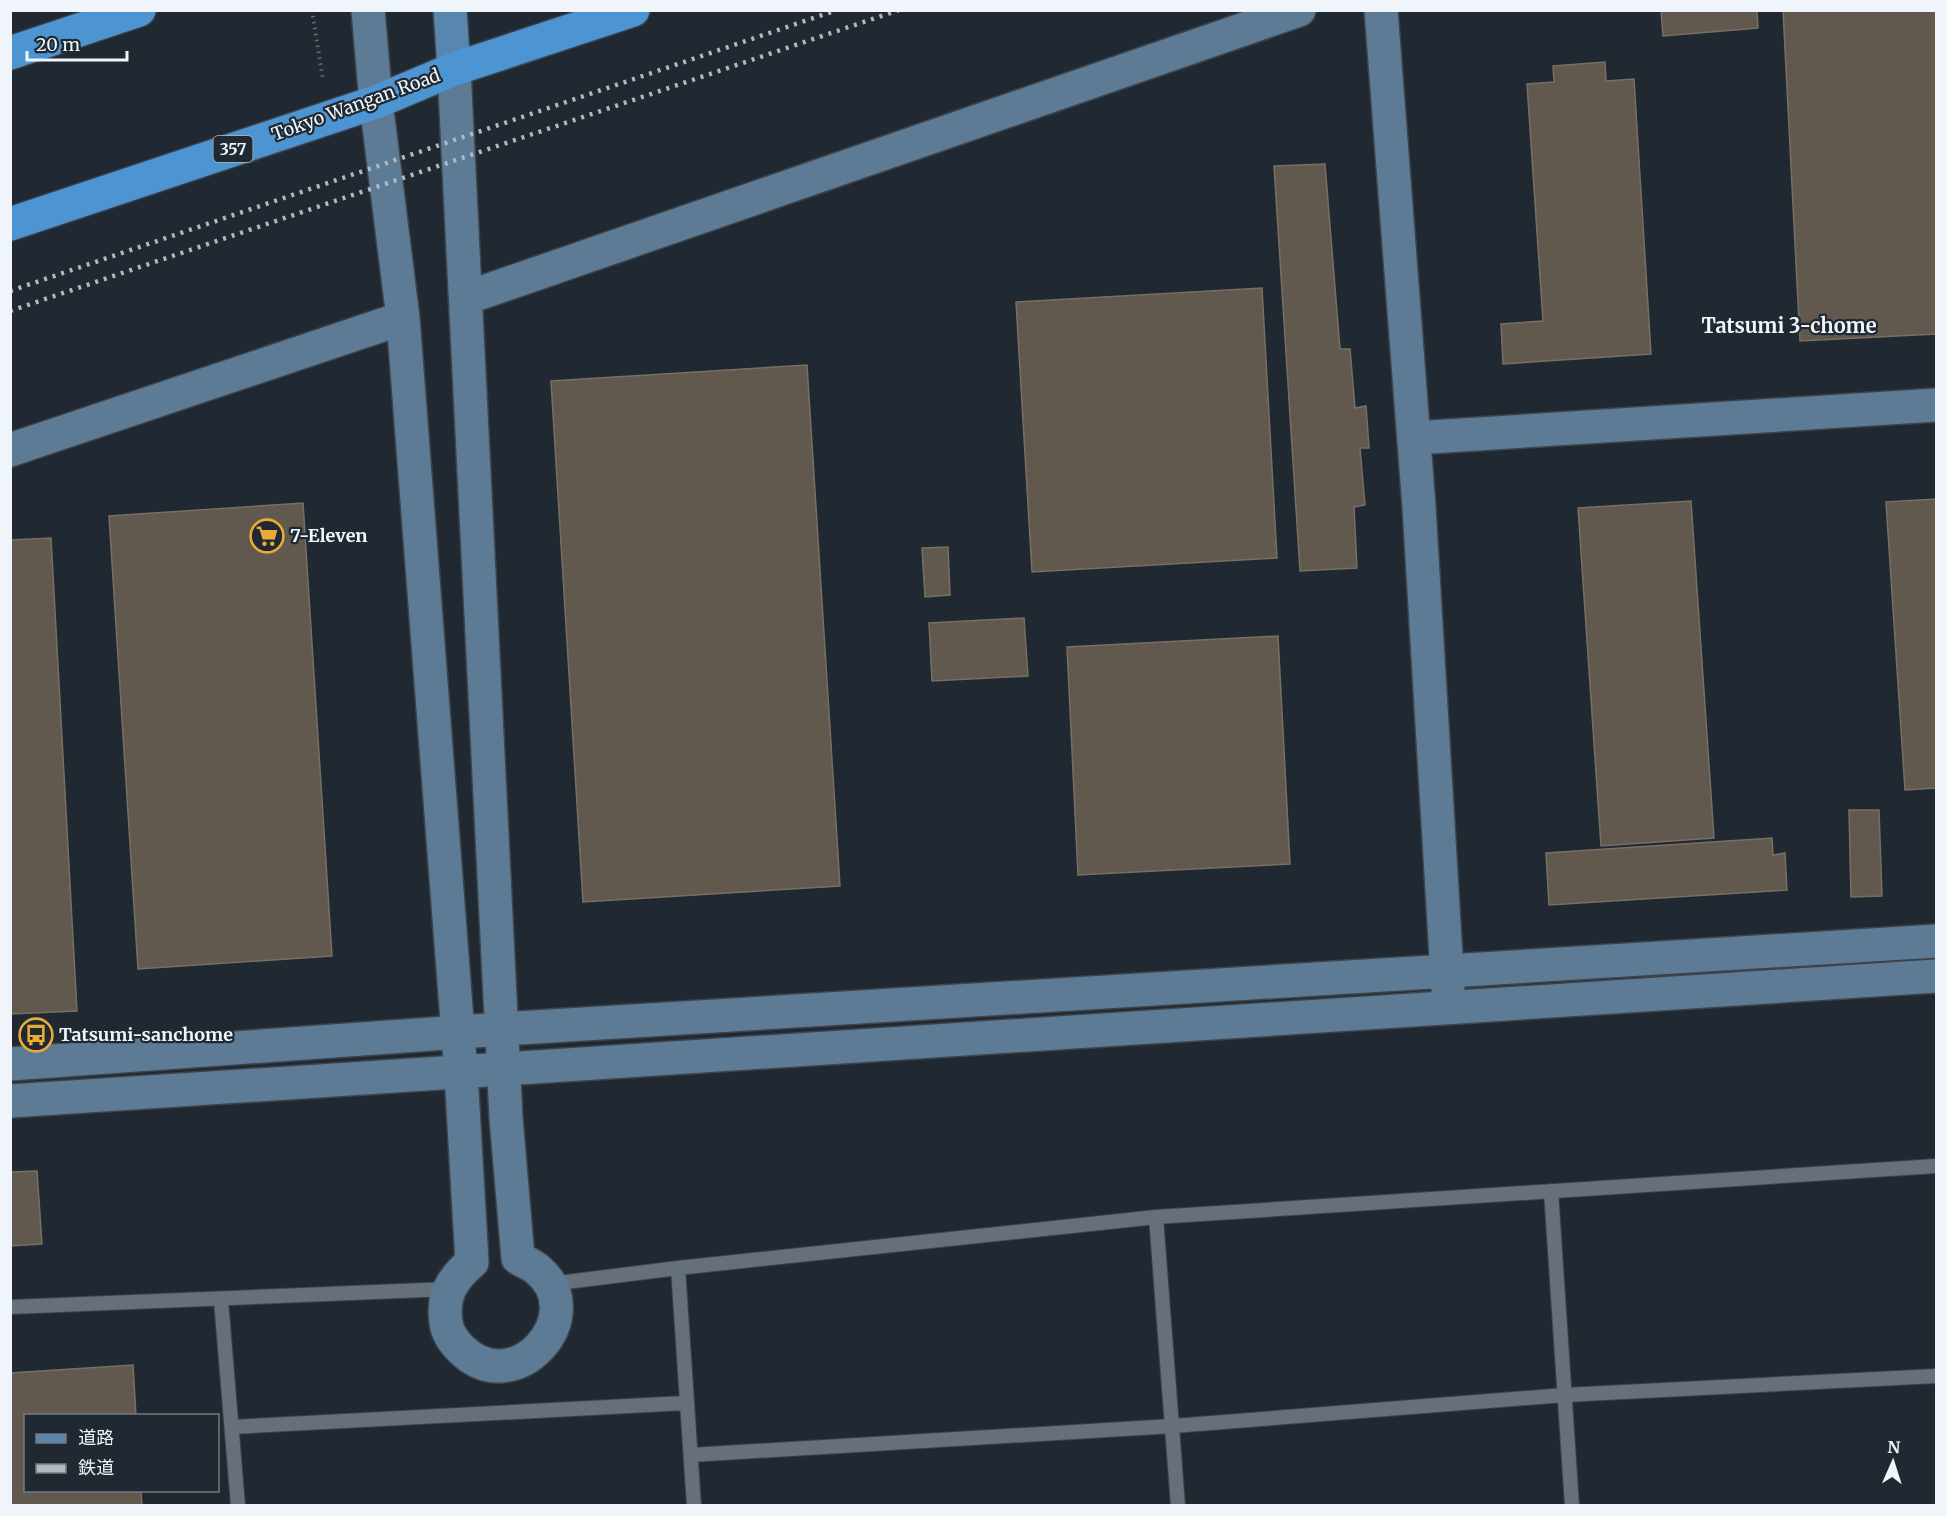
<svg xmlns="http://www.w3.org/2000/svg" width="1947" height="1516" viewBox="0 0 1947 1516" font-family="Merriweather,'Noto Sans JP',serif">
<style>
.building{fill:#61594e;stroke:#776f64;stroke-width:1.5}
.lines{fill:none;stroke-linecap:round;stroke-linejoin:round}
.lane-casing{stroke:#3c434b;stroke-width:16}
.secondary-casing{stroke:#3c434b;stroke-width:36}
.primary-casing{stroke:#3c434b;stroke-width:36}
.highway-casing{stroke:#3c434b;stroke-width:36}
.path{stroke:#646c74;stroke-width:4;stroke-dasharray:1.5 4.5;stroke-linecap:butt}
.lane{stroke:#65707a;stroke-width:14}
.secondary{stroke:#5e7b95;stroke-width:33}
.primary{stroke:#5786af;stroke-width:33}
.highway{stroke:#4d94d3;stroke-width:33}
.rail{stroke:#b1b8bf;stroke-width:4.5;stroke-dasharray:3 6;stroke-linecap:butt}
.labels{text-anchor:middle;stroke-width:4.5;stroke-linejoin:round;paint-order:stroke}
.shield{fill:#202931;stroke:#b1b8be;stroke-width:1.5}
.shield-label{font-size:16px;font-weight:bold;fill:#eff5fb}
.street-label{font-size:18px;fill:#eff5fb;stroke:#202931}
.poi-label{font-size:18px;font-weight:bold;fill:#eff5fb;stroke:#202931;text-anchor:start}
.neighbourhood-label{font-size:20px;font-weight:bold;fill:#eff5fb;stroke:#202931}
</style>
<rect width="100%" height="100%" fill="#202931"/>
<!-- building -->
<path class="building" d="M1661,10H1757L1758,28L1663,36Z
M1783,10H1936V334L1800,341Z
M1605,62L1606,81L1634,79L1651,354L1503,364L1501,324L1543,321L1527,84L1554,82L1553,66Z
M1325,164L1340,349H1350L1355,408L1366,406L1369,448H1360L1365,505L1354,507L1357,568L1300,571L1274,166Z
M1262,288L1277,558L1032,572L1016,302Z
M807,365L840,886L583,902L551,381Z
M1936,499V788L1905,790L1886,502Z
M1691,501L1714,838L1601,846L1578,508Z
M303,503L332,956L138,969L109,516Z
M51,538L77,1011L10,1014V540Z
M948,547L950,595L925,597L922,548Z
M1024,618L1028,676L932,681L929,623Z
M1278,636L1290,864L1078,875L1067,647Z
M1849,810H1879L1882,896L1851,897Z
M1772,838L1773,855L1785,853L1787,890L1549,905L1546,853Z
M37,1171L42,1244L10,1246V1172Z
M133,1365L136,1416H26V1490H141L142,1506H10V1373Z"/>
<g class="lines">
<defs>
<path id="lane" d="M1551,1191L1572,1506
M1156,1217L1178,1506
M678,1268L694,1506
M550,1284L678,1268L1156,1217L1936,1166
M221,1300L238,1506
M10,1307L448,1289
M232,1427L685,1403
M691,1455L1173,1426L1565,1395L1936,1376"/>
<path id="secondary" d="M368,10L376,102L403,318L461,1073L472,1262C452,1279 442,1295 446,1322C447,1332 454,1342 461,1349C515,1403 592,1315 538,1270C533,1265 524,1262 518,1258L506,1118L454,69
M1381,10L1419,507L1448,990
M466,298L1299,10
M1414,438L1936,405
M10,450L403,318
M10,1064L502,1029L1936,941
M10,1101L1936,976"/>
<path id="primary" d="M450,10L454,69"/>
<path id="highway" d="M10,53L139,10
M10,224L376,102L454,69L633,10"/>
</defs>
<!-- lane casing -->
<use href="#lane" class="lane-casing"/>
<!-- secondary casing -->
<use href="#secondary" class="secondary-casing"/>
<!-- primary casing -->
<use href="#primary" class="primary-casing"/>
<!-- highway casing -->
<use href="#highway" class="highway-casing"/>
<!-- path -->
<path class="path" d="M312,10L323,80"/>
<!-- lane -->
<use href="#lane" class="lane"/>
<!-- secondary -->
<use href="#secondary" class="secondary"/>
<!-- primary -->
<use href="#primary" class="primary"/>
<!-- highway -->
<use href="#highway" class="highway"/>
<!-- rail -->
<path class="rail" d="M10,291L837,10
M10,311L899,10"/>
</g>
<!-- icons -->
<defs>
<symbol id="supermarket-ring" viewBox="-11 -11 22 22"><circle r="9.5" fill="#202931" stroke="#e9ab38" stroke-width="1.5"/><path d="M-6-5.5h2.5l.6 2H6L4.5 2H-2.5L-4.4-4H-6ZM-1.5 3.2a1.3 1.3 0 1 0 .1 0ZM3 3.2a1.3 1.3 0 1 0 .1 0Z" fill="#e9ab38"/></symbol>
<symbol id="bus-ring" viewBox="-11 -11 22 22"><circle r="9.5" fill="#202931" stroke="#e9ab38" stroke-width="1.5"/><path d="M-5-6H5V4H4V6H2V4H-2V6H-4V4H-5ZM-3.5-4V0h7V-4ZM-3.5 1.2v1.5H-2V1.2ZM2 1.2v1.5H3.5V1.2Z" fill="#e9ab38"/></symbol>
</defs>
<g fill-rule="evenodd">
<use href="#supermarket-ring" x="248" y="517" width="38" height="38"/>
<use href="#bus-ring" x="17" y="1016" width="38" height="38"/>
</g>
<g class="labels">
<!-- shield labels -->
<rect class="shield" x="213.5" y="136" width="39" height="26" rx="4.5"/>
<g class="shield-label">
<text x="233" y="155">357</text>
</g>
<!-- street labels -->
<g class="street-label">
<text transform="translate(356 105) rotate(-20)" y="6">Tokyo Wangan Road</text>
</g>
<!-- poi labels -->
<g class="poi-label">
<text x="290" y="542">7-Eleven</text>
<text x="59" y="1041">Tatsumi-sanchome</text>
</g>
<!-- neighbourhood labels -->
<g class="neighbourhood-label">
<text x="1789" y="333">Tatsumi 3-chome</text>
</g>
</g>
<!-- border -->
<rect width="1947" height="1516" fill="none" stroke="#eff5fb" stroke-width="24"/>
<!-- legend -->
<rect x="24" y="1414" width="195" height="78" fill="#202931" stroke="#737b82" stroke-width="1.5"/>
<rect x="36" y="1434" width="30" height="9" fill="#5786af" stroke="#737b82" stroke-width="1.5"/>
<text x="78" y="1444" font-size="18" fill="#eff5fb">道路</text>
<rect x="36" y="1464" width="30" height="9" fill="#b1b8bf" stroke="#737b82" stroke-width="1.5"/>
<text x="78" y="1474" font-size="18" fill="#eff5fb">鉄道</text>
<!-- north arrow -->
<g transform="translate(1893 1462) rotate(3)" stroke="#202931" stroke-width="4.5" paint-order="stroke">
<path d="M0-4.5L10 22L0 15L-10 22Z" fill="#eff5fb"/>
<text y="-9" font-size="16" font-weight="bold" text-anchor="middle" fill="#eff5fb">N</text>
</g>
<!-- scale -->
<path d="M27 51v9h100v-9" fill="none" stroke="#eff5fb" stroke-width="3"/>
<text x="36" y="51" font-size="18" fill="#eff5fb" stroke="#202931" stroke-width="4.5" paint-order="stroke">20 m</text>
</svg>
